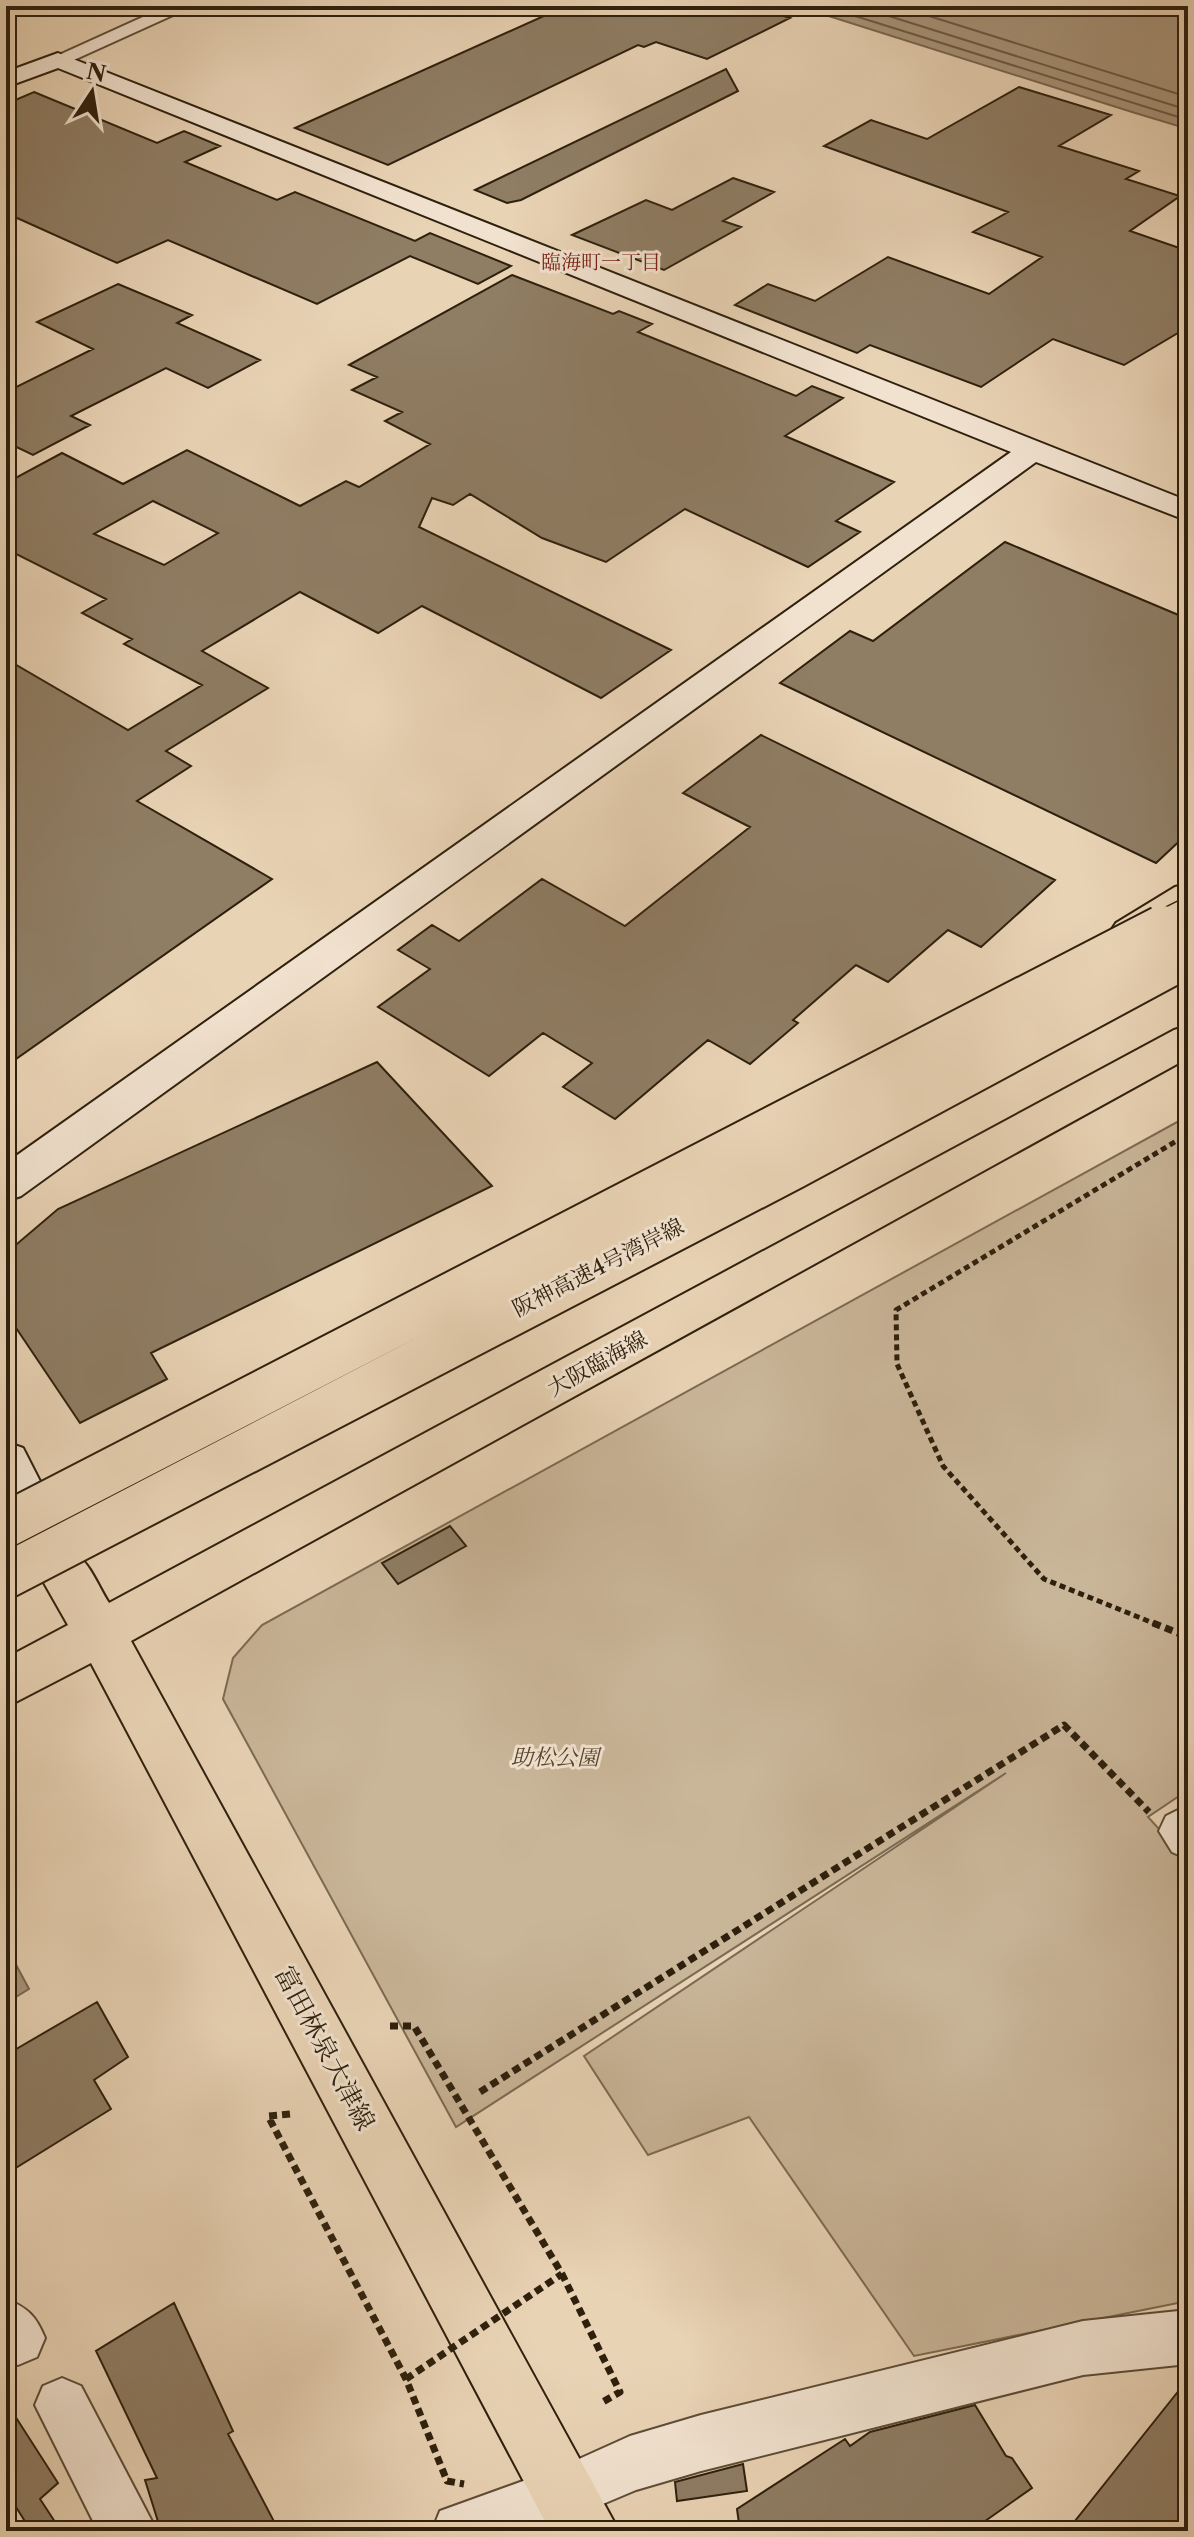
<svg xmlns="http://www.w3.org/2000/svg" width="1194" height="2537" viewBox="0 0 1194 2537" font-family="'Libre Caslon Text','Noto Serif JP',serif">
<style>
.green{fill:#c9b598;stroke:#7c6a52;stroke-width:2}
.water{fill:#a9967c;stroke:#786750;stroke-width:2}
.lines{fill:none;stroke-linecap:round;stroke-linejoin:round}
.shore{stroke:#6c5b44;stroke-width:2}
.building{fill:#8f7d64;stroke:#2e200d;stroke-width:2;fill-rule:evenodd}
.street-casing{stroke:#5d4d37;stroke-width:4}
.secondary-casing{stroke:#2e200d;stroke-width:4}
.primary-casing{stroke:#2e200d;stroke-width:4}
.highway-casing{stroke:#2e200d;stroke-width:4}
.path-far1{stroke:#2e200d;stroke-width:5;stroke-dasharray:6 4;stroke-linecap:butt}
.path{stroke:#2e200d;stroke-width:7;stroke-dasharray:8 5;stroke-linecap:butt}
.street{fill:#f1e2cf;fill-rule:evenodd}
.secondary{fill:#f1e2cf;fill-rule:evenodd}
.primary{fill:#e9d3b5;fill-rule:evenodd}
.highway{fill:#e9d3b5;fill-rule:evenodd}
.highway-bridge-far1-casing{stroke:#2e200d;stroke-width:36;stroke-linecap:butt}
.highway-bridge-casing{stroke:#2e200d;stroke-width:48;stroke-linecap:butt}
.path-bridge{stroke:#2e200d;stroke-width:7;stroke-dasharray:8 5;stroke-linecap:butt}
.highway-bridge-far1{stroke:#e9d3b5;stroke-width:33}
.highway-bridge{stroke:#e9d3b5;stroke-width:44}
.labels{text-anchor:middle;stroke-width:6;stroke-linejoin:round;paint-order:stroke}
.far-neighbourhood-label{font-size:20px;fill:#7a1f14;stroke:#f1e2cf}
.street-label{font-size:22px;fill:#2e200d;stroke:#f1e2cf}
.park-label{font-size:22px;font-style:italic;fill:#554530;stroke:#f1e2cf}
.near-street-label{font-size:26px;fill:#2e200d;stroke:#f1e2cf}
</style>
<rect width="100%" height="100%" fill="#e9d3b5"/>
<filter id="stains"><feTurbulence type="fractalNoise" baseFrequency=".0025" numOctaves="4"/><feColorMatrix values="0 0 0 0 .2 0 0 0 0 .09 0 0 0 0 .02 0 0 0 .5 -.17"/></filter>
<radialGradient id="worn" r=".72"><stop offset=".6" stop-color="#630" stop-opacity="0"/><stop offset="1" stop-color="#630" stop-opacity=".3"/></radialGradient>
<!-- green -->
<path class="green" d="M1188,1116V1790L1148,1817L1188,1861V2301L914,2356L749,2117L648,2155L584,2056L1006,1773L456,2127L223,1699L233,1658L262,1625Z"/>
<!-- water -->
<path class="water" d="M797,6H1188V129L1132,112Z
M6,1946L29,1989L6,2003Z"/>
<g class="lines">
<!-- shore -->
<path class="shore" d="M823,6L1188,120
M857,6L1188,110
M897,6L1188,97"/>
</g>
<!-- building -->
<path class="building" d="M566,6H752L790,18L707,59L656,42L644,47L638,45L388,165L295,128Z
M726,69L738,91L521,200L507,203L475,190Z
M1019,87L1111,115L1059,146L1139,171L1126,179L1180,196L1130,231L1188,251V327L1124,365L1053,339L981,387L870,345L857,353L735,305L768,284L815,301L888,257L989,294L1042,257L973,232L1008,212L824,146L871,120L927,139Z
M34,92L157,143L184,131L220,146L185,162L277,200L295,192L415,241L430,233L511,266L478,284L410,256L317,304L168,240L117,263L6,213V104Z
M733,178L774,192L723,221L741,227L664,270L572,235L646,200L672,210Z
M512,275L613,314L619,311L652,324L638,332L796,396L812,386L843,398L785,436L894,482L836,521L860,532L808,567L685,509L606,562L542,538L470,494L453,505L432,498L419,527L671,650L601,698L422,606L378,633L300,592L202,651L268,688L166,751L191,766L137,801L272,879L6,1066V659L128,730L202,685L124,644L132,639L82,613L106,599L6,549V483L62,453L123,484L187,450L300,506L346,481L359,487L430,444L385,421L402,412L352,390L377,377L349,365ZM153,501L218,533L164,565L94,534Z
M118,284L192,315L177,323L260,360L208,388L166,368L71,416L90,425L33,455L6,442V392L93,349L37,322Z
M1005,542L1188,619V833L1156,863L780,683L850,631L873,641Z
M761,735L1055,880L981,947L948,930L888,982L856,965L793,1020L798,1023L750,1064L708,1040L615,1119L563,1087L592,1063L543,1033L489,1076L378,1007L430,969L398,950L432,925L459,941L542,879L625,926L750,827L683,793Z
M377,1062L492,1186L151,1353L167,1379L80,1423L6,1313V1260L11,1249L58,1209Z
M450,1526L466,1546L398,1584L382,1563Z
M97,2002L128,2057L94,2080L111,2109L6,2174V2055Z
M174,2303L233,2431L228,2434L279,2531H161L145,2480L157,2478L96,2351Z
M1188,2379V2520L1179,2531H1067Z
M6,2402L58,2483L40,2499L61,2531H31L6,2491Z
M975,2405L1006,2456L1012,2458L1032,2488L971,2531H740L737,2509L845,2439L850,2446L870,2432Z
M743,2464L747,2491L677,2501L675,2482Z"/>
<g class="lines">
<defs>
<path id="street" d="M167,6H193L65,64L58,66L48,60Z
M1188,1805V1859L1172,1852L1159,1831L1166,1816Z
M6,2299C28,2308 36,2316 45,2338L37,2357L18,2365L6,2360Z
M1188,2310V2364L1083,2375L701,2471L636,2490L539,2531H432L440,2511L559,2468L630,2436L701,2415L1083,2321Z
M62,2378L81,2386L157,2531H98L35,2405L43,2386Z"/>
<path id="secondary" d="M58,53L1188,501V521L1036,462L21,1196L6,1201V1163L1011,452L58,68L6,87V72Z
M6,1442L23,1448L73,1546L66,1561L49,1567L32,1561L6,1509Z"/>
<path id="primary" d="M1188,1026V1058L131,1641L619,2531H550L91,1663L6,1707V1658L68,1625L35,1567L43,1552C82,1538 91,1574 109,1603L1174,1030Z"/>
<path id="highway" d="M1188,884V913C1165,927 1143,948 1116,941L1110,932L1116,923L1175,887Z"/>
</defs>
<!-- street casing -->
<use href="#street" class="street-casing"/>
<!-- secondary casing -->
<use href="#secondary" class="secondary-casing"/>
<!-- primary casing -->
<use href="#primary" class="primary-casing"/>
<!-- highway casing -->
<use href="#highway" class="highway-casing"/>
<!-- path-far1 -->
<path class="path-far1" d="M1158,1625L1044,1579L943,1466L897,1364L896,1310L1188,1134"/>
<!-- path -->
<path class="path" d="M1153,1623L1188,1637
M390,2026H414L562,2274L620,2392L601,2403
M480,2092L1064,1725L1149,1812
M290,2114L268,2116L406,2379L447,2481L464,2484"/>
<!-- street -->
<use href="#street" class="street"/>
<!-- secondary -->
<use href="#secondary" class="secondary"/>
<!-- primary -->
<use href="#primary" class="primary"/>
<!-- highway -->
<use href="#highway" class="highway"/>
<defs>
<path id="highway-bridge-far1" d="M1158,930L1188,915"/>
<path id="highway-bridge" d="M6,1525L1162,928
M6,1576L793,1167L1188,954"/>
</defs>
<!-- highway-bridge-far1 casing -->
<use href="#highway-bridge-far1" class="highway-bridge-far1-casing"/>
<!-- highway-bridge casing -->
<use href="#highway-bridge" class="highway-bridge-casing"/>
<!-- path-bridge -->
<path class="path-bridge" d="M406,2379L562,2274"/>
<!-- highway-bridge-far1 -->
<use href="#highway-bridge-far1" class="highway-bridge-far1"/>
<!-- highway-bridge -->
<use href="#highway-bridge" class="highway-bridge"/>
</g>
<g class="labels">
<!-- far-neighbourhood labels -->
<g class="far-neighbourhood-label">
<text x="601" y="269">臨海町一丁目</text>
</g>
<!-- street labels -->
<g class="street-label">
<text transform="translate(598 1267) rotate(-27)" y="8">阪神高速4号湾岸線</text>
<text transform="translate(597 1363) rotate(-29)" y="8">大阪臨海線</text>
</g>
<!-- park labels -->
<g class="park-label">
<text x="555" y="1765">助松公園</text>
</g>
<!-- near-street labels -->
<g class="near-street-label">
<text transform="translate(325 2048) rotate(62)" y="9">富田林泉大津線</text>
</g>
</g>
<!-- margin -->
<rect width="1194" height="2537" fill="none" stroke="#e9d3b5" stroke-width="32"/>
<rect x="8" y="8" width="1178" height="2521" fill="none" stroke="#2e200d" stroke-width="4"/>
<rect x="16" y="16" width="1162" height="2505" fill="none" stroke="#2e200d" stroke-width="2"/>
<!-- north arrow -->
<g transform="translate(92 92) rotate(12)" stroke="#f1e2cf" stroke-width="6" paint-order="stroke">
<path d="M0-6L14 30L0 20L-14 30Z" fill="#2e200d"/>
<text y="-12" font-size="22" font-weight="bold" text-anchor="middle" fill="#2e200d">N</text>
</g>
<rect width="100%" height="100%" filter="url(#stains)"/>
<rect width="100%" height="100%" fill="url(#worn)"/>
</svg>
